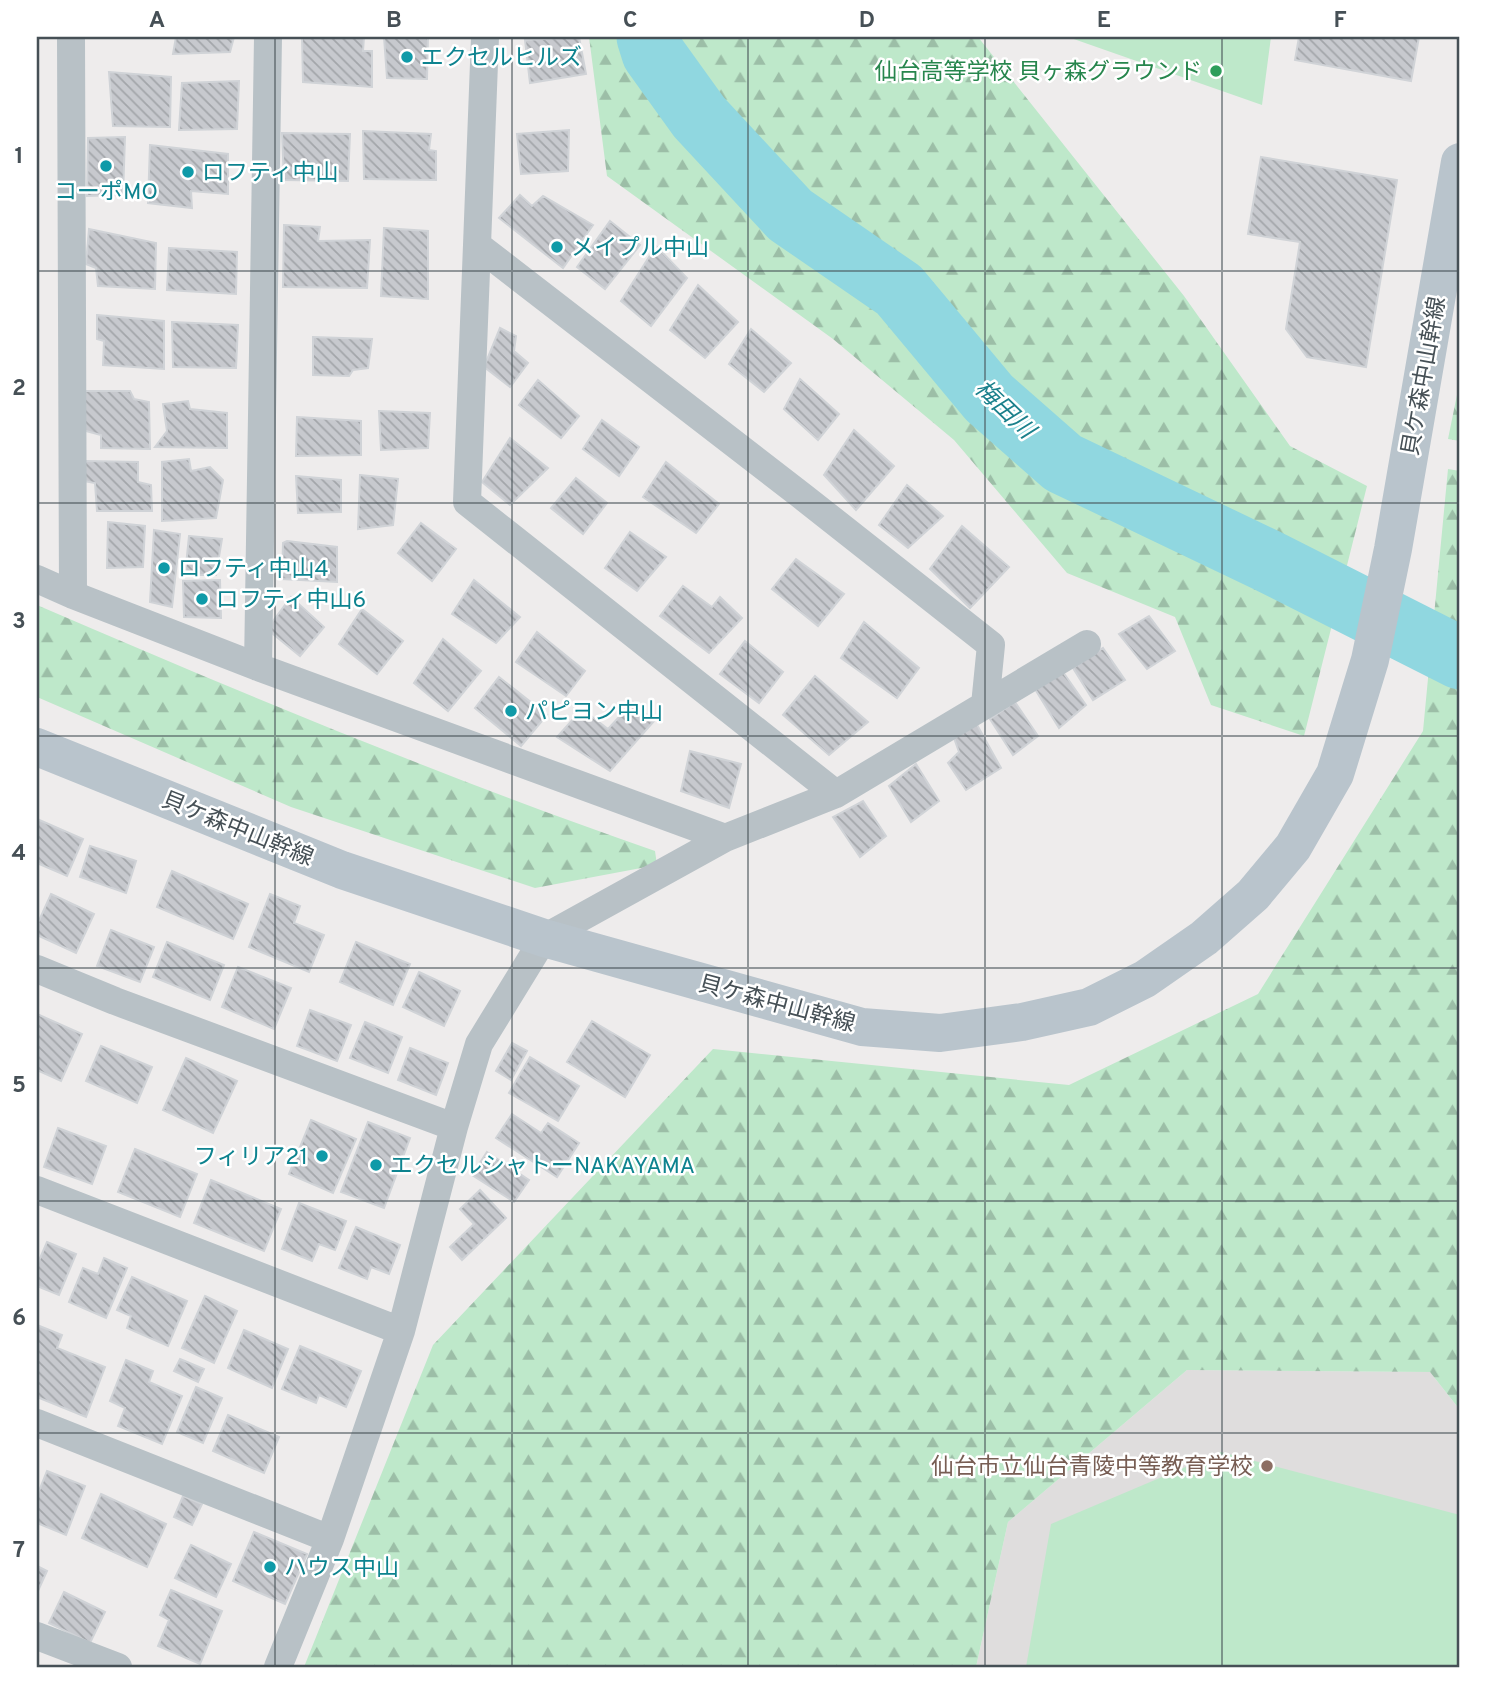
<svg xmlns="http://www.w3.org/2000/svg" width="1497" height="1704" viewBox="0 0 1497 1704" font-family="Overpass,'Noto Sans JP',sans-serif">
<style>
.education{fill:#dfdddd}
.forest{fill:url(#forest-firs)}
.garden{fill:#bee8ca}
.lines{fill:none;stroke-linecap:round;stroke-linejoin:round}
.river{stroke:#90d7e0;stroke-width:63}
.building{fill:url(#building-back-hatch);stroke:#d0d3d7;stroke-width:2}
.street{stroke:#b8c1c6;stroke-width:28}
.secondary{stroke:#b9c4cc;stroke-width:38}
.grid{fill:none;stroke:#465056;stroke-width:2;stroke-opacity:0.55}
.culture-dot{fill:#0f9aa8;stroke:#fff;stroke-width:2.5}
.leisure-dot{fill:#2e9e5b;stroke:#fff;stroke-width:2.5}
.education-dot{fill:#8d6e63;stroke:#fff;stroke-width:2.5}
.labels{text-anchor:middle;stroke-width:5;stroke-linejoin:round;paint-order:stroke}
.culture-label{font-size:23px;fill:#0d838f;stroke:#fff;text-anchor:start}
.leisure-label{font-size:23px;fill:#27864d;stroke:#fff;text-anchor:end}
.street-label{font-size:23px;fill:#465056;stroke:#fff}
.education-label{font-size:23px;fill:#785e54;stroke:#fff;text-anchor:end}
.water-label{font-size:24px;font-style:italic;fill:#1b808c;stroke:#fff}
.neatline{fill:none;stroke:#465056;stroke-width:2.5}
.grid-label{font-size:23px;text-anchor:middle;font-weight:bold;fill:#465056}
</style>
<defs>
<pattern id="forest-firs" width="22" height="20" patternUnits="userSpaceOnUse" patternTransform="scale(1.75)"><rect width="22" height="20" fill="#bee8ca"/><path d="M5 1l3.5 6h-7zM16 11l3.5 6h-7z" fill="#9cbea7"/></pattern>
<pattern id="building-back-hatch" width="6" height="6" patternUnits="userSpaceOnUse" patternTransform="scale(1.75)"><rect width="6" height="6" fill="#c7c9ce"/><path d="M-1 5l2 2M0 0l6 6M5-1l2 2" fill="none" stroke="#a3a6aa"/></pattern>
</defs>
<rect width="100%" height="100%" fill="#eeecec"/>
<!-- education -->
<path class="education" d="M1187,1370L1430,1372L1460,1410V1667H976L1008,1522Z"/>
<!-- forest -->
<path class="forest" d="M589,37H978L1184,296L1290,446L1367,486L1304,736L1211,705L1175,617L1067,573L954,440L833,339L607,176Z
M1460,380V441L1448,439Z
M1448,469L1460,471V1410L1430,1372L1187,1370L1008,1522L976,1667H304L433,1345L713,1049L1069,1085L1258,994L1423,731Z
M37,605C241,693 445,778 655,851L657,865L535,888L291,807L37,697Z"/>
<!-- garden -->
<path class="garden" d="M1068,37H1271L1262,105Z
M1221,1452L1460,1515V1667H1026L1051,1524Z"/>
<g class="lines">
<!-- river -->
<path class="river" d="M648,37L653,53L699,117L790,215L899,290L989,398L1063,463L1266,560L1460,658"/>
</g>
<!-- building -->
<path class="building" d="M176,37H234L230,52L173,54Z
M302,37H364L363,51H372V87L303,82Z
M384,37H428L427,79L387,78Z
M579,37L586,74L530,83L525,40Z
M1299,37H1419L1411,81L1295,60Z
M109,72L171,77L170,127L113,126Z
M239,81L237,129L179,130L182,83Z
M569,130L568,171L521,174L517,134Z
M363,131L431,134L429,150L436,151V180L364,179Z
M282,133L350,134L348,181L284,180Z
M125,137L123,195L87,196L88,138Z
M150,145L228,154V194L191,191L192,208L148,203Z
M1261,157L1397,180L1366,367L1307,357L1286,329L1300,242L1248,234Z
M520,195L532,206L543,196L593,225L563,268L499,218Z
M610,221L640,245L605,289L577,267Z
M284,225L320,227L318,241L370,240L367,288L283,287Z
M384,228L428,231V299L381,296Z
M89,229L156,243L155,289L98,286L96,268L86,264Z
M656,246L687,278L651,326L621,301Z
M169,248L237,252L236,294L167,290Z
M698,285L738,322L705,358L670,330Z
M97,315L164,321V369L103,365L104,341L97,339Z
M172,322L238,325L236,368L173,367Z
M500,328L516,336L514,351L528,363L510,387L484,367Z
M751,329L791,363L764,392L729,364Z
M313,337L372,339L368,368L353,370L349,376L313,375Z
M800,379L839,414L818,440L784,409Z
M538,380L579,416L561,438L519,405Z
M83,391H130L134,399L149,402L150,449L101,448V435L82,430Z
M188,401L190,409L227,413V448L155,447L167,431L163,404Z
M379,411L430,413L428,448L381,450Z
M297,417L361,421V455L296,456Z
M602,420L639,447L619,476L583,449Z
M854,430L894,466L856,510L824,475Z
M510,438L548,468L510,505L482,482Z
M189,459L191,471L210,467L223,480L216,518L162,521V462Z
M85,461L138,462V482L151,485L152,511H97L95,483L83,481Z
M666,462L719,504L696,533L643,497Z
M360,475L398,479L393,525L358,529Z
M296,476L341,480V512L298,513Z
M576,478L607,503L583,534L551,508Z
M907,485L943,516L908,548L879,525Z
M108,522L145,526L143,567L107,568Z
M421,523L456,549L432,581L398,553Z
M962,526L1009,567L970,608L930,569Z
M154,530L180,534L172,607L150,602Z
M630,532L666,557L637,591L605,568Z
M189,536L222,539L216,575H185Z
M287,541L337,547V582L282,579L283,543Z
M796,559L844,594L818,626L772,589Z
M220,580L221,618L184,617L183,581Z
M474,580L520,617L496,643L452,614Z
M683,586L712,607L720,597L742,618L709,653L660,616Z
M291,597L324,627L300,656L267,629Z
M362,609L403,641L377,674L339,644Z
M1149,616L1175,651L1147,669L1119,634Z
M864,622L919,668L897,698L841,658Z
M537,632L585,671L566,696L516,662Z
M443,639L481,671L448,711L414,683Z
M745,641L783,672L759,703L720,674Z
M1103,648L1125,680L1093,700L1073,668Z
M1063,672L1086,705L1059,728L1035,689Z
M815,676L868,722L829,755L783,715Z
M499,677L547,715L521,746L475,708Z
M633,702L654,721L610,771L557,737L582,709L608,729Z
M1015,702L1038,736L1013,755L990,719Z
M976,723L1001,768L966,790L948,763L959,752L954,738Z
M690,751L741,764L729,808L681,791Z
M916,764L939,801L911,822L889,786Z
M863,801L886,836L860,857L833,817Z
M37,819L83,839L67,876L37,863Z
M90,846L136,861L126,893L80,877Z
M172,871L248,904L233,939L157,907Z
M51,894L94,914L76,953L37,935V925Z
M270,894L300,906L294,923L324,935L309,972L249,947Z
M111,930L154,947L140,982L97,966Z
M167,942L224,965L210,1000L153,977Z
M356,942L410,964L393,1005L340,982Z
M238,967L291,988L274,1029L222,1007Z
M419,972L460,991L444,1026L403,1007Z
M310,1010L351,1025L337,1061L297,1046Z
M37,1014L82,1034L61,1081L37,1070Z
M592,1021L650,1055L625,1097L567,1062Z
M365,1022L402,1037L388,1073L350,1058Z
M512,1043L527,1051L511,1080L496,1071Z
M101,1046L152,1067L137,1103L86,1081Z
M410,1048L448,1063L436,1095L398,1080Z
M530,1057L579,1086L558,1121L509,1093Z
M186,1058L237,1081L213,1133L163,1110Z
M512,1114L541,1133L548,1123L579,1143L557,1177L496,1138Z
M311,1120L356,1139L333,1193L289,1174Z
M368,1122L410,1138L384,1208L341,1192Z
M58,1128L106,1146L92,1184L44,1167Z
M135,1149L197,1174L180,1217L118,1192Z
M487,1152L529,1180L514,1202L472,1175Z
M211,1180L281,1209L264,1251L194,1223Z
M480,1190L506,1218L462,1260L450,1247L474,1224L460,1209Z
M299,1203L346,1221L335,1250L319,1244L312,1261L282,1249Z
M356,1227L400,1245L389,1274L371,1267L367,1279L339,1268Z
M47,1242L76,1254L59,1295L37,1286V1265Z
M104,1258L127,1268L106,1318L69,1302L83,1268L98,1274Z
M132,1277L187,1301L168,1346L127,1328L131,1316L117,1310Z
M205,1296L237,1311L214,1363L182,1348Z
M37,1325L62,1335L57,1348L105,1367L86,1417L37,1397Z
M244,1330L288,1349L272,1388L228,1368Z
M300,1346L361,1371L346,1407L319,1395L316,1403L282,1389Z
M180,1359L204,1369L198,1382L174,1371Z
M126,1360L153,1371L149,1382L182,1396L162,1444L118,1426L125,1408L110,1401Z
M196,1387L222,1398L203,1443L177,1432Z
M228,1415L279,1437L264,1473L213,1451Z
M47,1471L85,1486L66,1535L37,1523V1496Z
M101,1494L166,1524L147,1567L82,1538Z
M183,1496L202,1504L192,1525L174,1517Z
M254,1532L307,1554L285,1604L233,1581Z
M191,1545L231,1564L216,1597L175,1578Z
M37,1566L47,1571L37,1593Z
M171,1590L222,1611L200,1664L158,1646L169,1620L160,1615Z
M64,1592L105,1612L90,1643L49,1623Z"/>
<g class="lines">
<!-- street -->
<path class="street" d="M71,37L73,595
M485,37L477,245L802,496L991,645L985,705
M477,245L467,502L836,794
M37,579L73,595L258,667L725,838
M258,667L268,37
M37,969L115,1001L454,1127
M37,1190L401,1331
M37,1423L330,1539
M37,1636L118,1667
M278,1667L330,1539L401,1331L454,1127L479,1044L544,938L725,838L836,794L1087,644"/>
<!-- secondary -->
<path class="secondary" d="M37,747L342,870L544,938L862,1027L940,1033L1022,1022L1089,1007L1145,979L1204,938L1253,895L1293,847L1335,774L1370,660L1393,549L1460,162"/>
</g>
<!-- grid -->
<path class="grid" d="M275,37V1667M512,37V1667M748,37V1667M985,37V1667M1222,37V1667M37,271H1460M37,503H1460M37,736H1460M37,968H1460M37,1201H1460M37,1433H1460"/>
<!-- markers -->
<g class="culture-dot">
<circle cx="407" cy="57" r="7"/>
<circle cx="106" cy="166" r="7"/>
<circle cx="188" cy="172" r="7"/>
<circle cx="557" cy="247" r="7"/>
<circle cx="164" cy="568" r="7"/>
<circle cx="202" cy="599" r="7"/>
<circle cx="511" cy="711" r="7"/>
<circle cx="322" cy="1156" r="7"/>
<circle cx="376" cy="1165" r="7"/>
<circle cx="270" cy="1567" r="7"/>
</g>
<circle class="leisure-dot" cx="1216" cy="71" r="7"/>
<circle class="education-dot" cx="1267" cy="1466" r="7"/>
<g class="labels">
<!-- culture labels -->
<g class="culture-label">
<text x="421" y="65">エクセルヒルズ</text>
<text x="202" y="180">ロフティ中山</text>
<text x="106" y="199" text-anchor="middle">コーポMO</text>
<text x="571" y="255">メイプル中山</text>
<text x="178" y="576">ロフティ中山4</text>
<text x="216" y="607">ロフティ中山6</text>
<text x="525" y="719">パピヨン中山</text>
<text x="308" y="1164" text-anchor="end">フィリア21</text>
<text x="390" y="1173">エクセルシャトーNAKAYAMA</text>
<text x="284" y="1575">ハウス中山</text>
</g>
<!-- leisure labels -->
<g class="leisure-label">
<text x="1202" y="79">仙台高等学校 貝ヶ森グラウンド</text>
</g>
<!-- street labels -->
<g class="street-label">
<text transform="translate(1423 376) rotate(-80)" y="8">貝ケ森中山幹線</text>
<text transform="translate(238 828) rotate(22)" y="8">貝ケ森中山幹線</text>
<text transform="translate(777 1003) rotate(15)" y="8">貝ケ森中山幹線</text>
</g>
<!-- education labels -->
<g class="education-label">
<text x="1253" y="1474">仙台市立仙台青陵中等教育学校</text>
</g>
<!-- water labels -->
<g class="water-label">
<text transform="translate(1005 409) rotate(44)" y="8">梅田川</text>
</g>
</g>
<!-- border -->
<rect width="1497" height="1704" fill="none" stroke="#ffffff" stroke-width="77"/>
<rect x="38" y="38" width="1420" height="1628" class="neatline"/>
<g class="grid-label">
<text x="157" y="27">A</text>
<text x="394" y="27">B</text>
<text x="630" y="27">C</text>
<text x="867" y="27">D</text>
<text x="1104" y="27">E</text>
<text x="1340" y="27">F</text>
<text x="19" y="163">1</text>
<text x="19" y="395">2</text>
<text x="19" y="628">3</text>
<text x="19" y="860">4</text>
<text x="19" y="1092">5</text>
<text x="19" y="1325">6</text>
<text x="19" y="1557">7</text>
</g>
</svg>
